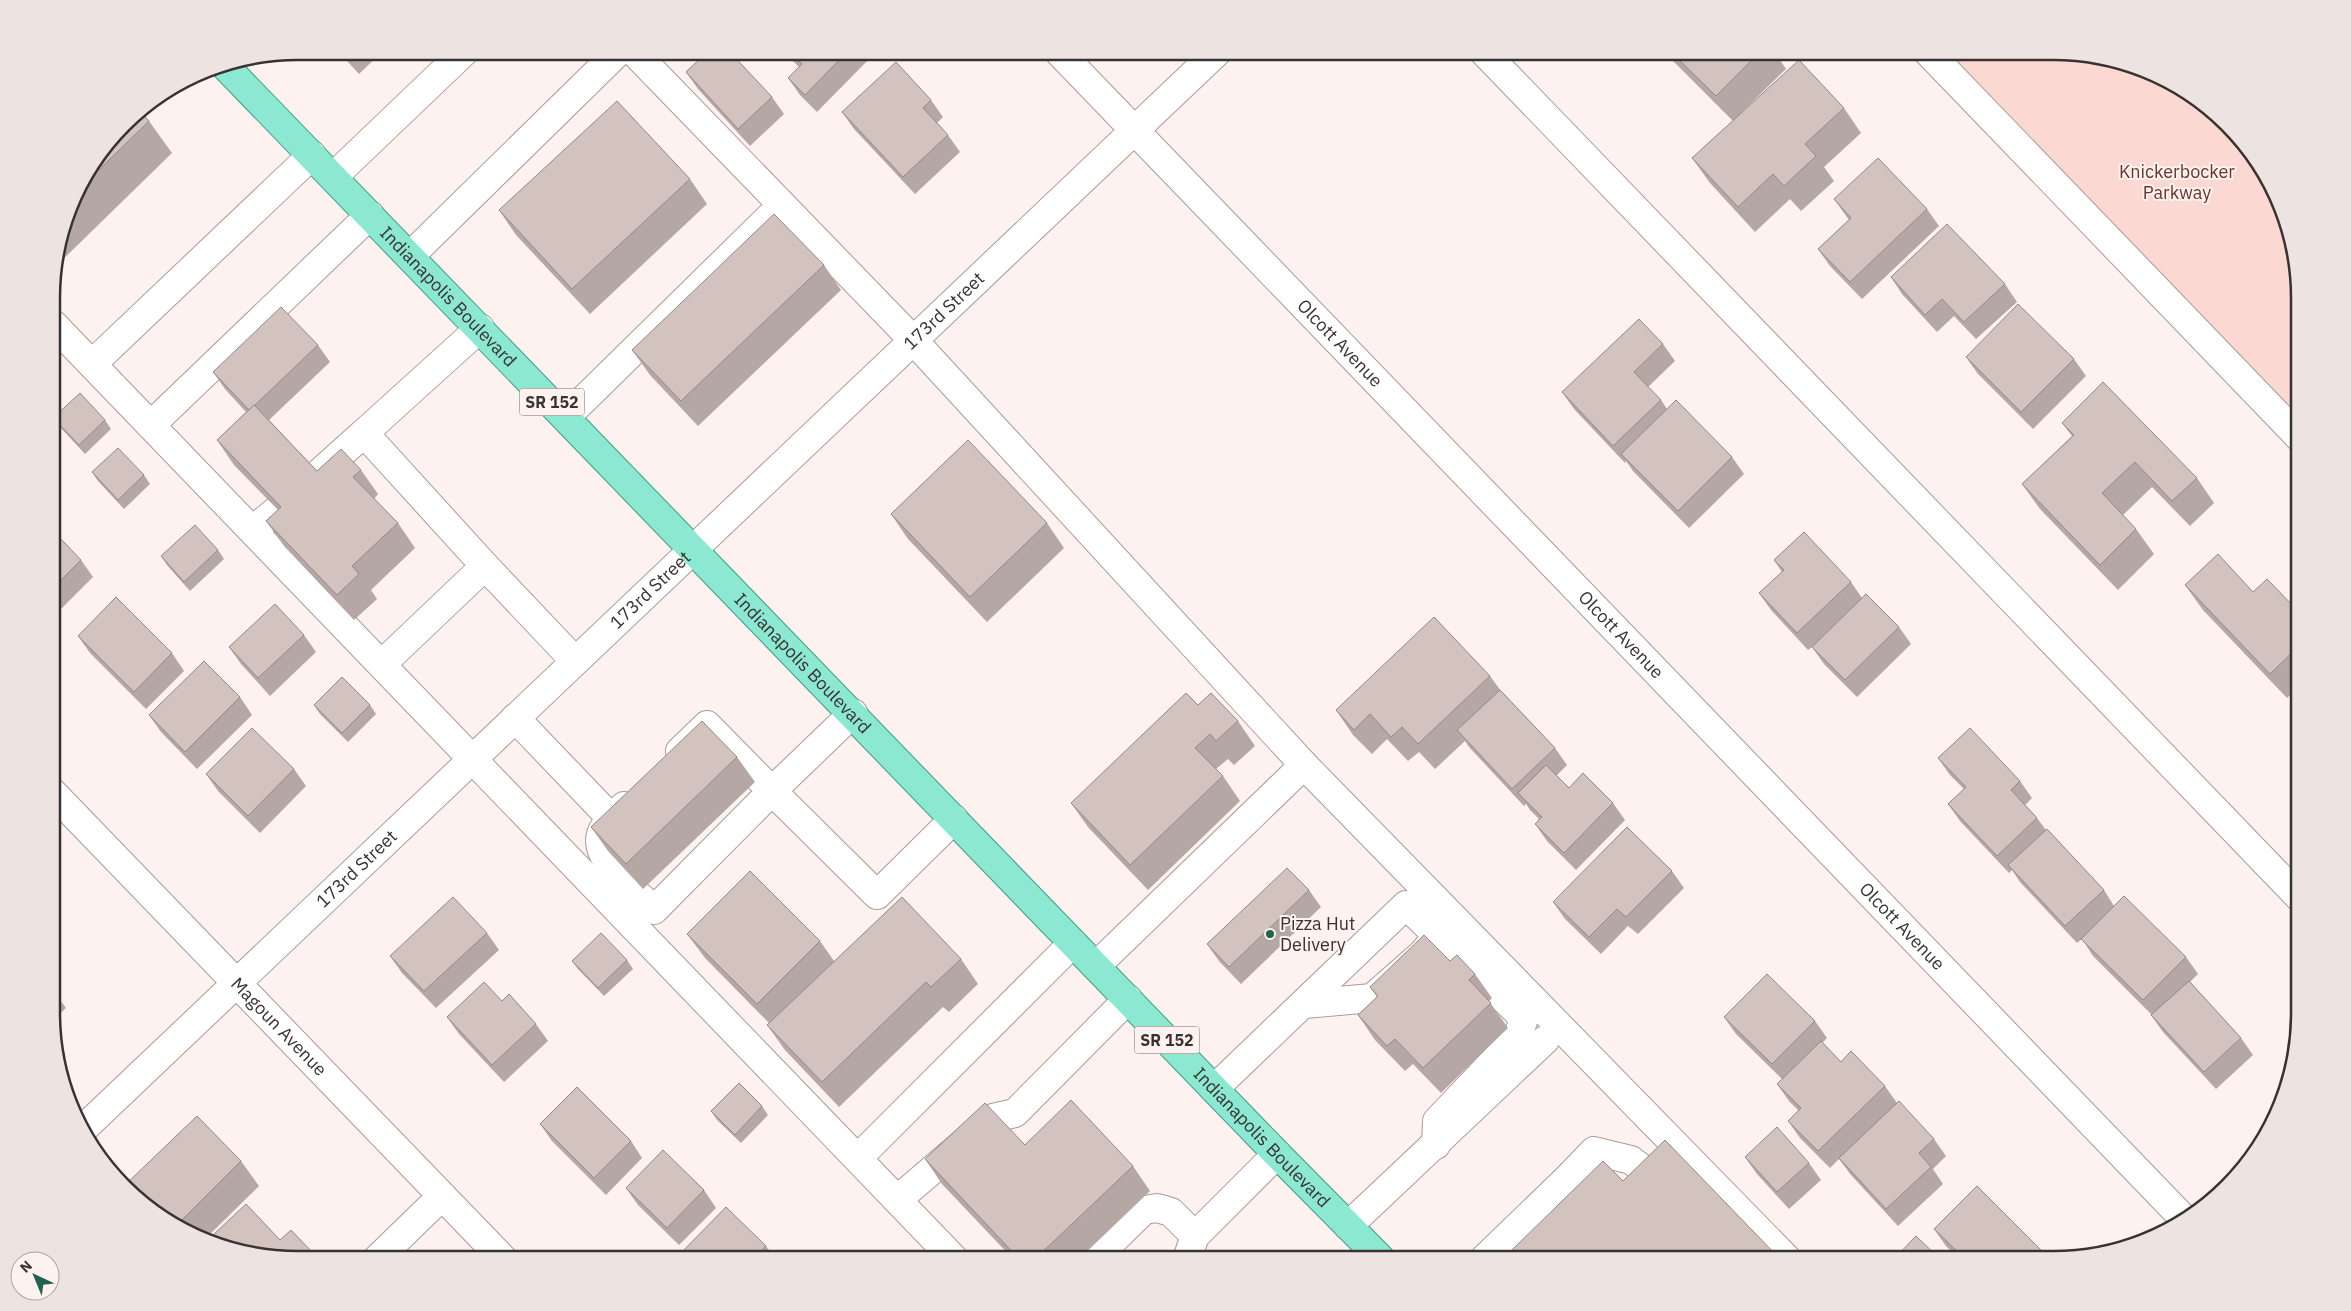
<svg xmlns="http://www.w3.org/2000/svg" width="2351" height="1311" viewBox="0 0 2351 1311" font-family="'IBM Plex Sans',sans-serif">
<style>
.green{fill:#fbd8d1}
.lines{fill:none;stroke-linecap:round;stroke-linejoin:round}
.minor-casing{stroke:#aa9a97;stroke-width:30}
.major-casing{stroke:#3d9e83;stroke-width:30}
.minor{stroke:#fff;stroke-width:28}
.major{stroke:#8ce8d0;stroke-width:28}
.wall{fill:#b5a8a4}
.building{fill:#d3c3bf;stroke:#948886}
.poi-dot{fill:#226250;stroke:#fdf2f0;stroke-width:2}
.labels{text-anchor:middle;stroke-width:4;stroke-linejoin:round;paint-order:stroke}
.shield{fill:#fdf2f0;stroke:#736c6a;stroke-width:1}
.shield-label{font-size:16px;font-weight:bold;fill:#383230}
.park-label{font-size:18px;fill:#69342b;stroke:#fdf2f0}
.street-label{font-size:18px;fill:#383230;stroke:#fdf2f0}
.poi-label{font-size:18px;fill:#383230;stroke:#fdf2f0;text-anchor:start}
.rim{fill:none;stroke:#383230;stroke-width:2.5}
</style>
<rect width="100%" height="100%" fill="#fdf2f0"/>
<!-- green -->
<path class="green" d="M1944,51H2053L2117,60L2176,84L2227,123L2258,161L2287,219L2299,282V419Z"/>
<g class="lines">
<defs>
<g id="minor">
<path d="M633,51L913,340L1304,765L1787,1259"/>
<path id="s1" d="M1058,51L2185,1220"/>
<path d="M1483,51L2299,897"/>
<path d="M1927,51L2299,437"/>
<path d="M333,177L465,51"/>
<path d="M410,256L619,51"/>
<path d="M53,324L955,1260"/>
<path d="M480,328L364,433L485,566"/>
<path d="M92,364L312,155"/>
<path d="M566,417L782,205"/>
<path d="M151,425L370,215"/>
<path d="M316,476L364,433"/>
<path d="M253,530L277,510"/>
<path d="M382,664L485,566L575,661"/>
<path d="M515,718L611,818L624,806"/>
<path d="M680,751L707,725L772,791L853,713"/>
<path id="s2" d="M53,793L504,1260"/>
<path d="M611,818C608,823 602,829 601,834C593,860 637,893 654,910L772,791L877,895L954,819"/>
<path d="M1096,966L1304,765"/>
<path d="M1305,1004L1372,998L1422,954L1438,936L1524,1018L1518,1036L1437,1121L1436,1145"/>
<path d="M1214,1089L1406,905L1438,936"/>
<path id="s3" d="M82,1130L1218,51"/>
<path d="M858,1158L1073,943"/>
<path d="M1569,1177L1594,1151L1631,1160L1668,1189"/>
<path d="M897,1200L993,1118L1015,1113L1128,999"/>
<path d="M1348,1226L1545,1040"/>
<path d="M1187,1259L1195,1236L1277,1154"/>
<path d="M1484,1259L1569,1177L1602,1214"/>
<path d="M376,1260L442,1196"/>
<path d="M1093,1260L1144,1210L1157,1208L1171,1212L1195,1236"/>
</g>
<g id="major">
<path id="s4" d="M225,66L1277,1154L1381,1259"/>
</g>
</defs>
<!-- minor casing -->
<use href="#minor" class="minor-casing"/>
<!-- major casing -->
<use href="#major" class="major-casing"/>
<!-- minor -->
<use href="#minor" class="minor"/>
<!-- major -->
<use href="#major" class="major"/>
</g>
<!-- wall -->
<path class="wall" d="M338,51H383L359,74Z
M786,51H874L875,53L817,112L800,95L788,78L799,67L792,60Z
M1663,51H1774L1786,69L1743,111L1844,108L1861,133L1824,167L1834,181L1801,211L1790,199L1755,232L1710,183L1692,158L1733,121Z
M686,72L772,97L784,114L750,146L698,89Z
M931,100L943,117L937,123L948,135L960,152L915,194L854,129L842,112Z
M149,121L172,153L53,269V266L77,189Z
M690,179L707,204L590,314L516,235L499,210Z
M1834,199L1927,209L1939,226L1862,299L1830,266L1818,249L1849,220Z
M824,265L841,290L698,426L650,375L632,350Z
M1891,277L2005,284L2017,302L1976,339L1954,316L1937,332L1902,294Z
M1663,344L1675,361L1648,387L1661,400L1667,409L1732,457L1744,474L1689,528L1633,471L1626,461L1625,463L1574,409L1562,392Z
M318,345L330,362L269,420L317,471L361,470L378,494L374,499L398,523L415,548L371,590L377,599L354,620L284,546L266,521L278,510L234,465L217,440L246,412L225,389L213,372Z
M1966,357L2074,359L2086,376L2033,429L1978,374Z
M53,418L105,420L111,429L85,454L60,427Z
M2062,423L2197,478L2214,503L2190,526L2152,487L2123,515L2136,529L2154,554L2118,590L2040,509L2022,484L2072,436Z
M92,472L144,475L150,484L124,509L98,481Z
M891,514L1047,523L1064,548L987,622L908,539Z
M53,545L81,560L93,577L55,615L53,613Z
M218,550L224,559L190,591L167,565L161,556Z
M1774,560L1851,582L1862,598L1899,627L1911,644L1857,697L1824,664L1812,647L1808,650L1771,610L1759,593L1782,572Z
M2185,585L2253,592L2299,612V687L2287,698L2203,610Z
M304,635L316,652L270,696L241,664L229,647Z
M78,636L172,653L184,671L146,709L90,653Z
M1490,676L1501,691L1555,748L1567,765L1556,776L1569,788L1613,803L1625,820L1576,870L1547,841L1535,824L1539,819L1530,810L1526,804L1524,806L1469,747L1465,741L1435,769L1419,752L1408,761L1387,739L1372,754L1353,735L1336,710Z
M240,697L252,715L197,769L161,732L149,715Z
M314,705H370L376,714L348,742L320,714Z
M1198,705L1238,721L1255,746L1234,765L1228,759L1216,769L1223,776L1240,801L1148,890L1088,827L1071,803Z
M737,757L755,782L643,889L608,851L591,827Z
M1938,758L2020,781L2032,798L2025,805L2037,818L2046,830L2104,890L2114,906L2186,957L2198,974L2190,982L2241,1038L2253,1055L2216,1089L2163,1032L2151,1015H2152L2093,956L2082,939L2077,943L2020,882L2012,870L2009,873L1960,821L1948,804L1964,789L1950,775Z
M294,769L306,786L260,833L218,791L206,774Z
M1672,871L1684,888L1638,934L1628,926L1601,954L1565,919L1553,902Z
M1309,890L1321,907L1241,984L1219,961L1207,944Z
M487,933L499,950L436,1008L402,973L390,956Z
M687,934L820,941L834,961L961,959L978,984L949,1012L943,1007L839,1107L785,1050L767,1025L769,1023L705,958Z
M627,960L633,969L604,996L578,969L572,961Z
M1450,961L1475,974L1492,998L1489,1001L1508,1028L1441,1093L1413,1064L1405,1071L1375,1040L1358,1015L1377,997L1370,987Z
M53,990L66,1008L53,1020Z
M502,1001L536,1024L548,1041L504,1082L459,1034L447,1017Z
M1724,1017L1815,1021L1827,1038L1822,1043L1841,1062L1885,1086L1897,1103L1934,1139L1946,1156L1933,1169L1943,1184L1898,1226L1851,1175L1839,1159L1830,1168L1800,1138L1788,1121L1799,1111L1789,1101L1777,1084L1782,1079L1736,1034Z
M762,1106L768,1115L741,1143L717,1120L711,1111Z
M540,1124L631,1141L642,1158L606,1195L552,1141Z
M1025,1145L1133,1166L1150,1191L1078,1260H1014L942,1184L925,1159Z
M1745,1157L1809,1163L1821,1180L1789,1209L1757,1174Z
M241,1161L259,1186L205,1239L175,1227Z
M1623,1181L1780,1259H1519L1512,1250Z
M626,1188L704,1190L716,1208L679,1245L638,1205Z
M1934,1229L2041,1250L2048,1259H1959L1946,1246Z
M280,1240L313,1253L318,1260H298Z
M766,1246L776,1260H682L679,1255Z"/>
<!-- building -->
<path class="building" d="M708,51H729L772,97L738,129L686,72Z
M788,51H848L805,95L788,78L802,64Z
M1670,51H1761L1716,96Z
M1799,60L1844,108L1805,144L1816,156L1784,186L1773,174L1738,207L1692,158Z
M896,62L931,100L923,108L948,135L903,177L842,112Z
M617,101L690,179L572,289L499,210Z
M139,110L149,121L75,193L77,189L135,113Z
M1878,158L1927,209L1850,282L1818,249L1851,218L1834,199Z
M774,214L824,265L681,401L632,350Z
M1947,224L2005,284L1964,322L1942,299L1925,315L1891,277Z
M2018,304L2074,359L2021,412L1966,357Z
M281,307L318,345L255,405H254L249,410L213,372Z
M1639,319L1663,344L1634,372L1661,400L1613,446L1562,392Z
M2103,382L2197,478L2172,501L2135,462L2102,493L2136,529L2100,565L2022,484L2074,435L2062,423Z
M80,393L105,420L79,445L53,418Z
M1676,400L1732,457L1678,511L1621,454Z
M254,405L317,471L341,449L361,470L353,477L398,523L352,566L359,574L337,595L266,521L281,507L217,440Z
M968,440L1047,523L970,597L891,514Z
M118,448L144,475L118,500L92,472Z
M195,525L218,550L184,582L161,556Z
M1804,532L1851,582L1797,633L1759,593L1784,570L1774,560Z
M60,538L81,560L53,588V545Z
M2218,554L2253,592L2267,579L2299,612V646L2270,674L2185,585Z
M1866,594L1899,627L1845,680L1812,647Z
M116,597L172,653L134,692L78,636Z
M275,604L304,635L258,678L229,647Z
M1434,617L1490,676L1418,744L1402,727L1391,737L1370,714L1354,730L1336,710Z
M204,661L240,697L185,752L149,715Z
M342,677L370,705L342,733L314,705Z
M1500,690L1555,748L1512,789L1457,730Z
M1186,693L1198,705L1211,693L1238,721L1216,741L1210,734L1195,748L1223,776L1130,865L1071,803Z
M702,721L737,757L626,864L591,827Z
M252,728L294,769L248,816L206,774Z
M1970,728L2020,781L2011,790L2037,818L1997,856L1948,804L1966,787L1938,758Z
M1546,765L1569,788L1583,773L1613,803L1564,853L1535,824L1542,817L1518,793Z
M1627,827L1672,871L1626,917L1617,909L1589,937L1553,902Z
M2047,829L2104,890L2065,926L2008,865Z
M1287,868L1309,890L1229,967L1207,944Z
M750,871L820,941L757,1004L687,934Z
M2124,896L2186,957L2143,1000L2081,939Z
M453,897L487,933L424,991L390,956Z
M902,897L961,959L931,987L926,982L822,1082L767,1025Z
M601,933L627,960L598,988L572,961Z
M1424,935L1450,961L1457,955L1475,974L1469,980L1491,1003L1423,1068L1395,1039L1387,1046L1358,1015L1378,996L1370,987Z
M1767,974L1815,1021L1772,1064L1724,1017Z
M2189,981L2241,1038L2204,1072L2151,1015Z
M484,982L502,1001L509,994L536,1024L492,1065L447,1017Z
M1821,1041L1841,1062L1851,1051L1885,1086L1818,1151L1788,1121L1801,1108L1777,1084Z
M739,1083L762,1106L735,1135L711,1111Z
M577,1087L631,1141L594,1178L540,1124Z
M1071,1100L1133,1166L1034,1260H1020L925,1159L985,1103L1025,1145Z
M1899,1101L1934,1139L1919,1153L1931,1167L1886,1209L1839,1158Z
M197,1116L241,1161L175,1227L135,1198L124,1186Z
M1777,1127L1809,1163L1777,1192L1745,1157Z
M1665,1140L1780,1259H1521L1512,1250L1603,1161L1623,1181Z
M663,1150L704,1190L667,1228L626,1188Z
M1977,1186L2041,1250L2031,1259H1965L1934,1229Z
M246,1204L280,1240L291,1230L313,1253L306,1260H298L235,1251L222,1246L212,1236Z
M726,1207L766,1246L753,1260H729L720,1251L712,1260H684L679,1255Z
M1916,1236L1940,1259H1894Z"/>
<!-- markers -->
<circle class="poi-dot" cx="1270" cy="934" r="5"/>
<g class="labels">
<!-- shield labels -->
<g class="shield">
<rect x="519.5" y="388.5" width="65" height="27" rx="4"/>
<rect x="1134.5" y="1026.5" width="65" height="27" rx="4"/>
</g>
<g class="shield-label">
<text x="552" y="408">SR 152</text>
<text x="1167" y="1046">SR 152</text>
</g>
<!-- park labels -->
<g class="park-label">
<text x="2177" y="178">Knickerbocker<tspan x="2177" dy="21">Parkway</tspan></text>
</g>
<!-- street labels -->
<g class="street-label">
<text dy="6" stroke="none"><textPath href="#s4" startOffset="321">Indianapolis Boulevard</textPath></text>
<text dy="6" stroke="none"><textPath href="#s3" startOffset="1189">173rd Street</textPath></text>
<text dy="6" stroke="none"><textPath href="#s1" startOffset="406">Olcott Avenue</textPath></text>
<text dy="6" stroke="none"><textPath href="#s3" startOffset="784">173rd Street</textPath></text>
<text dy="6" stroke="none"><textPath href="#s1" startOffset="811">Olcott Avenue</textPath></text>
<text dy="6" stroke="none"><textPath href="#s4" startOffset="831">Indianapolis Boulevard</textPath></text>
<text dy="6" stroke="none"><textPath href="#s3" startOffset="379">173rd Street</textPath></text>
<text dy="6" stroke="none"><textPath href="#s1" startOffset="1216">Olcott Avenue</textPath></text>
<text dy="6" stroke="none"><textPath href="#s2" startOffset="325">Magoun Avenue</textPath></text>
<text dy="6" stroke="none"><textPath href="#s4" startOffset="1491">Indianapolis Boulevard</textPath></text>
</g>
<!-- poi labels -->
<g class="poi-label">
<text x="1280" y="930">Pizza Hut<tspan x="1280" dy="21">Delivery</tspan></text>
</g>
</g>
<!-- crop -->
<path d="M0 0H2351V1311H0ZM298 60H2053A238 238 0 0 1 2291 298V1013A238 238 0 0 1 2053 1251H298A238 238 0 0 1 60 1013V298A238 238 0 0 1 298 60Z" fill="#ede3e1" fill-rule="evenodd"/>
<path class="rim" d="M298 60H2053A238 238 0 0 1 2291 298V1013A238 238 0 0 1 2053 1251H298A238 238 0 0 1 60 1013V298A238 238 0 0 1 298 60Z"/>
<!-- north arrow -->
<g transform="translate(35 1276) rotate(316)"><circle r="24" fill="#fdf2f0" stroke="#aea5a3"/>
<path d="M0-4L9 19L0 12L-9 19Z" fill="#226250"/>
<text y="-8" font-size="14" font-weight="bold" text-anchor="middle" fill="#383230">N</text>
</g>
</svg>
